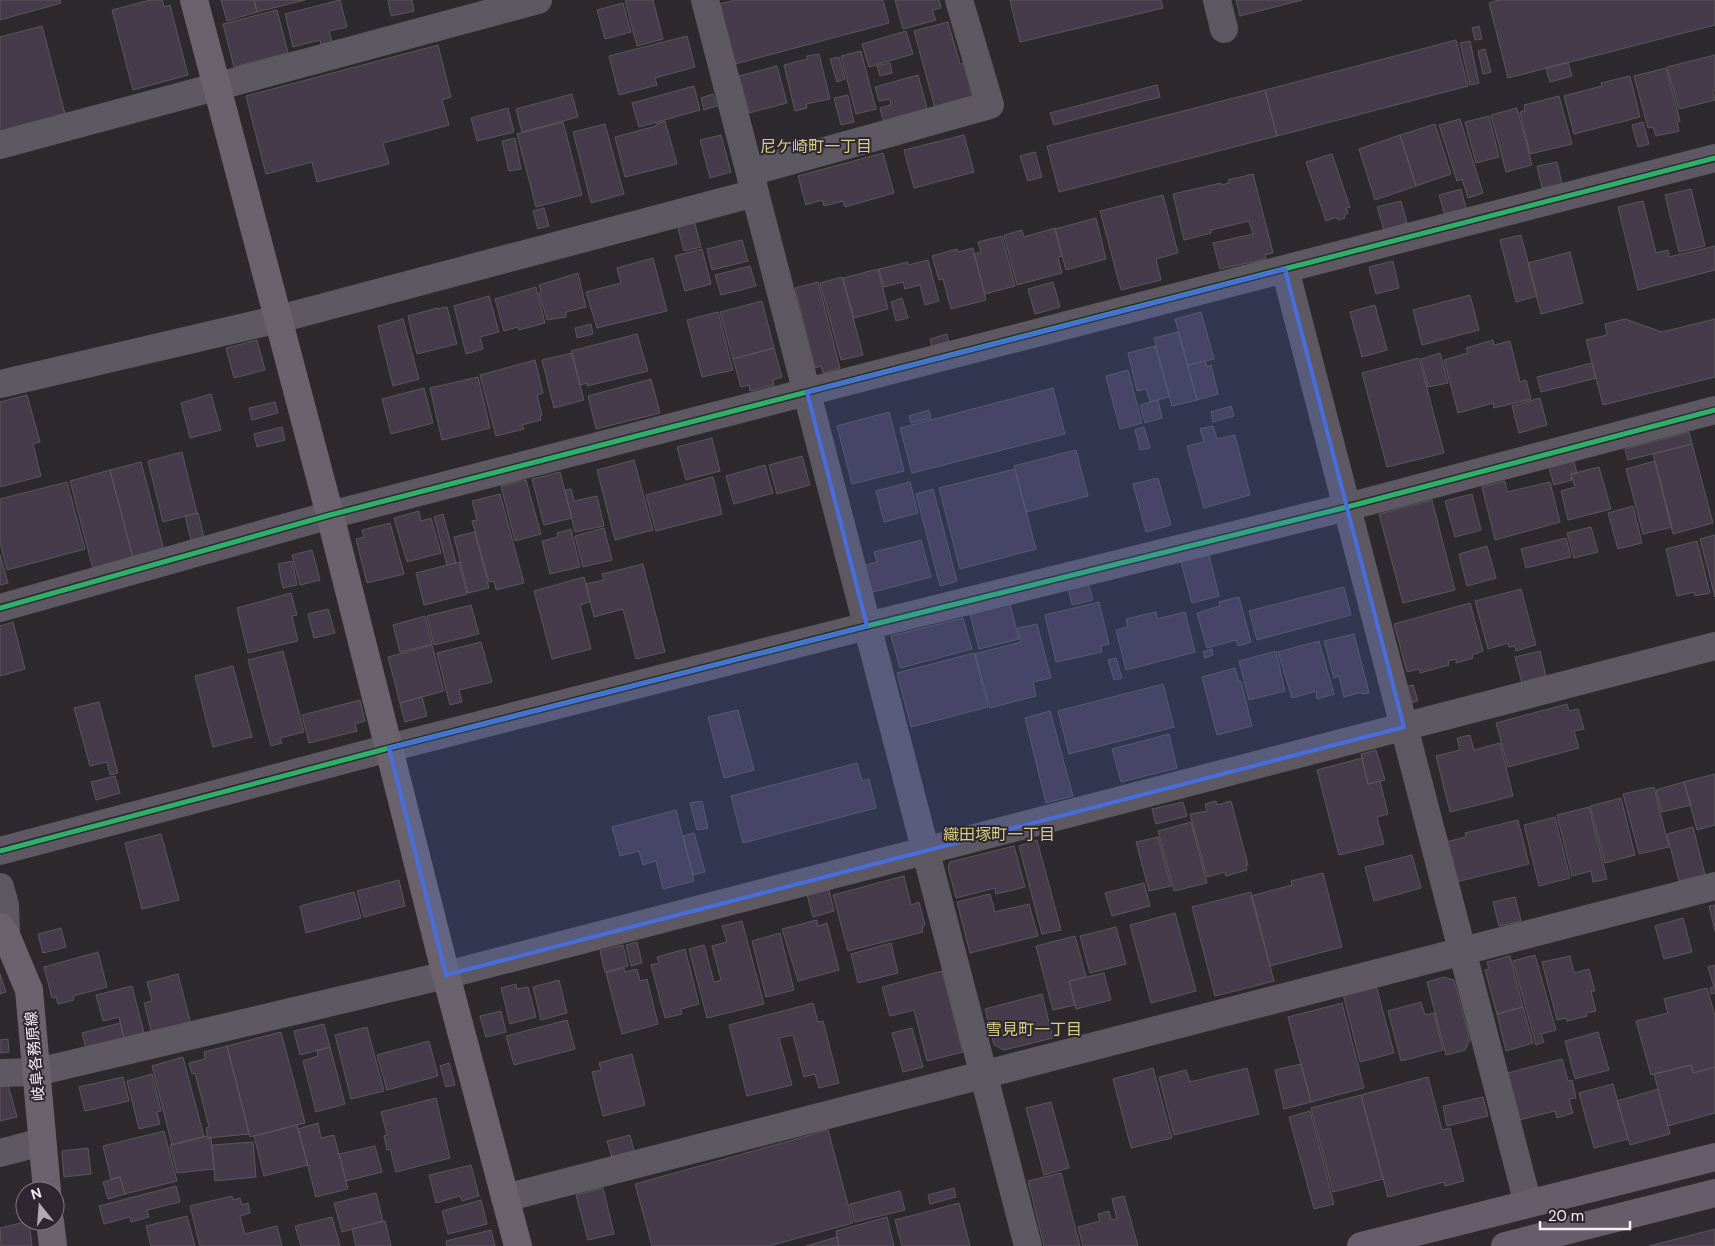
<svg xmlns="http://www.w3.org/2000/svg" width="1715" height="1246" viewBox="0 0 1715 1246" font-family="'DM Sans','Noto Sans JP',sans-serif">
<style>
.building{fill:#463b4b;stroke:#5a575b}
.lines{fill:none;stroke-linecap:round;stroke-linejoin:round}
.street{stroke:#5e5862;stroke-width:28}
.secondary{stroke:#6a636e;stroke-width:28}
.highway{stroke:#655d6a;stroke-width:28}
.cycleway-casing{stroke:#2e2731;stroke-width:8}
.cycleway{stroke:#2db169;stroke-width:5}
.marked{fill:#486ede;fill-opacity:0.2;stroke:#486ede;stroke-width:4;stroke-linejoin:round}
.labels{text-anchor:middle;stroke-width:4;stroke-linejoin:round;paint-order:stroke}
.street-label{font-size:15px;fill:#f4eff6;stroke:#2e2731}
.neighbourhood-label{font-size:16px;fill:#d5d081;stroke:#2e2731}
</style>
<rect width="100%" height="100%" fill="#2d292f"/>
<!-- building -->
<path class="building" d="M0,0H60L61,3L0,20Z
M150,0H162L164,7L170,5L188,75L133,90L112,10Z
M221,0H254L257,12L227,21Z
M254,0H305L257,12Z
M340,0L347,27L329,31L332,42L321,45L320,40L293,47L285,14Z
M388,0H412L414,11L391,16Z
M625,0H653L663,39L637,46Z
M736,0H883L889,23L735,64L719,4Z
M895,0H939L941,8L932,10L936,20L903,29Z
M1010,0H1161L1163,8L1020,42Z
M1236,0H1302L1240,16Z
M1499,0H1715V25L1508,78L1489,3Z
M623,3L631,32L605,39L597,10Z
M277,10L288,53L234,67L223,24Z
M948,22L960,64L964,63L973,98L935,108L914,31Z
M42,26L65,114L0,131V37Z
M1479,26L1482,39L1475,40L1472,28Z
M906,31L913,54L869,67L862,44Z
M687,36L695,67L655,78L657,85L619,95L609,56Z
M1456,40L1468,86L1277,136L1265,90Z
M1470,41L1479,83L1470,85L1460,43Z
M438,45L451,97L442,100L449,125L383,143L389,164L317,182L312,162L266,174L246,96Z
M1485,49L1491,72L1483,74L1478,51Z
M861,51L876,109L856,114L841,56Z
M819,54L830,99L806,104L807,108L795,111L784,65L807,59V56Z
M1715,55V91H1713L1715,100L1679,109L1667,67Z
M839,57L845,79L837,82L830,59Z
M1568,62L1572,76L1550,82L1546,68Z
M890,63L892,73L880,76L877,66Z
M777,66L787,103L749,113L739,76Z
M1666,68L1680,121L1677,122L1679,131L1656,136L1653,127L1648,128L1634,76Z
M918,75L929,115L885,127L880,108L891,105L890,99L879,101L875,87Z
M1630,76L1640,117L1574,134L1564,96L1602,86L1601,83Z
M1157,85L1160,97L1054,125L1050,113Z
M694,86L700,110L639,127L632,103Z
M1265,90L1277,136L1059,192L1047,146Z
M572,94L578,117L522,132L516,109Z
M713,94L717,106L704,110L701,98Z
M848,95L854,122L841,125L834,98Z
M1559,96L1572,144L1530,154L1520,112L1525,111L1524,105Z
M508,108L514,132L477,141L471,118Z
M1517,108L1532,165L1506,172L1491,115Z
M1489,116L1499,157L1476,163L1465,122Z
M1460,119L1483,193L1468,198L1462,179L1457,181L1439,125Z
M665,121L677,164L625,177L615,137L656,126V124Z
M563,122L582,195L536,207L517,134Z
M1643,122L1649,144L1638,147L1632,125Z
M605,124L624,194L591,203L573,132Z
M1435,124L1451,174L1416,186L1400,135Z
M721,135L731,172L710,178L700,140Z
M964,135L974,172L914,188L904,150Z
M1400,135L1416,186L1375,200L1359,149Z
M515,138L521,169L509,171L502,141Z
M1035,152L1042,177L1028,181L1020,156Z
M883,153L894,193L845,207L843,201L824,206L822,200L806,205L798,176Z
M1332,154L1350,207L1346,208L1348,213L1344,215L1345,218L1338,220L1337,217L1326,221L1306,162Z
M1557,162L1562,184L1542,188L1537,166Z
M1253,174L1273,253L1265,255L1266,259L1220,269L1213,243L1253,234L1249,221L1211,230V233L1184,240L1173,194L1221,183V185L1229,183L1228,180Z
M1461,189L1466,208L1445,215L1439,195Z
M1691,189L1705,246L1679,252L1665,195Z
M1163,195L1178,253L1156,259L1161,280L1121,290L1100,211Z
M1401,201L1407,223L1384,230L1377,207Z
M1643,201L1656,253L1668,250L1669,257L1715,246V270L1638,290L1618,207Z
M544,208L549,226L538,229L533,211Z
M1096,218L1106,259L1066,270L1055,229Z
M694,220L701,247L684,251L677,224Z
M1055,228L1062,256L1058,257L1062,273L1017,285L1004,235L1022,230L1024,237Z
M1521,235L1537,296L1516,302L1500,240Z
M1002,236L1015,286L985,294L974,254L981,252L978,242Z
M742,240L748,261L712,270L707,249Z
M973,248L986,300L951,309L943,279L939,280L932,256L957,249L958,252Z
M702,249L711,284L685,291L675,256Z
M1570,252L1583,303L1541,314L1528,263Z
M653,258L667,311L597,328L586,292L621,283L617,268Z
M928,260L939,301L925,305L920,285L905,289L903,282L884,287L879,269L908,262V265Z
M1393,261L1399,288L1376,294L1369,267Z
M750,266L756,286L721,295L715,275Z
M878,269L888,309L854,318L843,278Z
M578,273L586,307L566,312V317L547,320L539,293L541,292L539,285Z
M842,277L863,355L841,360L820,283Z
M818,282L840,368L823,373L821,366L815,368L795,288Z
M1053,282L1060,307L1035,314L1028,289Z
M536,287L545,323L519,330L518,327L504,331L495,299Z
M1470,295L1479,330L1422,345L1413,310Z
M489,296L499,332L480,337L483,349L466,354L454,306Z
M902,298L908,318L896,321L891,302Z
M762,301L774,348L733,359L720,312Z
M1375,305L1387,350L1362,357L1350,312Z
M447,307L457,344L417,354L408,316L437,308V309Z
M718,312L733,370L702,377L687,320Z
M1201,312L1214,359L1188,365L1175,319Z
M403,319L419,379L393,386L378,326Z
M1625,319L1662,332L1715,319V377L1603,405L1586,340L1607,335L1605,324Z
M591,324L593,334L577,338L575,328Z
M1178,332L1197,400L1172,406L1154,338Z
M637,334L648,371L587,386V383L580,385L571,351Z
M947,334L949,343L932,347L930,339Z
M257,340L265,370L234,378L226,348Z
M1493,340L1494,345L1510,341L1520,382L1526,380L1531,399L1494,408L1493,403L1458,413L1444,360L1468,353L1466,348Z
M1155,346L1169,397L1150,402L1146,389L1137,391L1128,353Z
M774,348L782,377L773,380L774,385L750,391L749,385L741,387L733,359Z
M572,353L584,400L554,408L542,360Z
M1440,353L1448,383L1428,387L1421,359Z
M1419,358L1444,453L1387,467L1362,373Z
M535,360L543,393L537,395L542,415L540,416L541,420L522,425L524,429L496,436L480,375Z
M1205,361L1207,367L1211,365L1218,394L1197,400L1188,365Z
M1592,363L1596,378L1541,392L1537,377Z
M1128,370L1142,423L1120,429L1106,376Z
M478,377L490,428L442,440L430,388Z
M651,379L660,413L596,429L588,396Z
M424,388L433,423L391,434L382,399Z
M1053,388L1065,434L912,473L900,428Z
M211,394L221,430L190,438L181,403Z
M27,395L40,442L33,444L41,476L0,487V402Z
M1540,398L1547,425L1519,433L1512,406Z
M1158,400L1162,418L1145,423L1140,405Z
M275,402L278,413L252,420L249,408Z
M1231,406L1234,416L1213,422L1211,412Z
M929,410L931,418L911,423L909,416Z
M889,412L904,471L852,484L837,426Z
M1213,426L1217,439L1235,435L1250,495L1204,508L1187,446L1204,442L1200,429Z
M282,427L285,440L257,447L254,434Z
M1144,427L1150,448L1140,450L1135,430Z
M1689,432L1692,444L1628,460L1625,449Z
M712,438L720,471L686,480L677,447Z
M1692,444L1713,523L1673,534L1653,454Z
M1076,450L1088,496L1026,512L1014,466Z
M182,452L197,513L163,522L148,461Z
M802,456L810,485L777,494L769,465Z
M1573,458L1577,473L1571,474L1572,480L1554,485L1548,464Z
M634,460L653,530L615,540L597,470Z
M1655,461L1672,527L1643,534L1626,469Z
M141,462L164,550L133,558L110,470Z
M765,465L773,493L734,504L726,476Z
M1599,467L1611,509L1568,520L1561,491L1575,487L1571,474Z
M1015,469L1036,549L960,569L939,488Z
M110,470L133,558L93,569L70,481Z
M560,472L572,518L544,525L532,479Z
M713,477L722,514L656,531L646,495Z
M1158,478L1171,525L1146,532L1133,484Z
M526,480L541,534L515,541L501,486Z
M1505,481L1507,492L1550,482L1560,522L1495,540L1482,487Z
M67,482L85,549L7,570L0,542V499Z
M910,482L918,513L884,522L876,491Z
M571,489L574,501L597,496L604,526L575,532L565,490Z
M933,489L957,581L940,586L916,494Z
M500,494L524,583L496,590L494,581L489,582L472,521L477,520L472,501Z
M1472,494L1481,530L1455,537L1445,501Z
M1432,500L1455,590L1403,603L1379,514Z
M1633,506L1642,543L1618,549L1608,513Z
M419,511L421,521L431,518L441,553L407,562L394,518Z
M198,513L204,537L191,540L185,516Z
M443,514L456,563L447,565L434,517Z
M390,523L404,574L367,583L356,539L364,537L362,530Z
M1591,527L1598,552L1574,558L1567,533Z
M604,528L612,560L583,567L575,536Z
M571,529L580,567L550,574L542,541L558,537L557,533Z
M475,532L489,588L468,593L454,537Z
M1715,535V597L1700,539Z
M1566,538L1571,557L1526,568L1521,549Z
M921,540L931,577L869,593L862,566L877,562L874,552Z
M1697,541L1710,593L1695,596L1694,592L1677,596L1666,549Z
M1487,546L1496,578L1467,586L1459,554Z
M312,550L320,580L300,585L292,555Z
M1208,551L1219,596L1192,603L1180,558Z
M0,554L8,583L0,585Z
M292,561L297,585L283,588L278,564Z
M459,562L467,594L424,605L416,573Z
M643,564L665,652L636,659L623,609L594,617L586,584L604,580L602,574Z
M584,577L590,602L580,605L591,649L552,659L534,591Z
M1088,583L1093,600L1072,605L1068,588Z
M1344,587L1351,615L1257,640L1249,611Z
M1521,589L1536,645L1516,651L1515,646L1509,647L1508,643L1488,649L1475,601Z
M291,593L297,615L292,616L298,641L248,653L237,608Z
M1239,597L1251,642L1238,646L1236,640L1207,648L1197,613L1220,606L1219,602Z
M1099,602L1109,644L1101,646L1102,652L1056,662L1045,615Z
M1470,603L1483,651L1472,655L1473,658L1456,663V659L1448,661L1449,665L1420,673L1419,669L1407,672L1394,624Z
M1010,604L1019,639L979,649L970,614Z
M471,605L479,634L434,645L427,616Z
M328,609L335,633L314,638L308,614Z
M1156,612L1157,619L1185,612L1195,652L1126,670L1116,630L1128,627L1126,619Z
M425,616L432,644L400,652L393,625Z
M963,618L972,649L900,668L891,636Z
M13,622L25,669L0,676V626Z
M1037,624L1051,678L1033,682L1036,696L990,708L975,654L1021,642L1018,628Z
M1354,634L1369,693L1362,694V692L1344,697L1339,676L1334,678L1324,641Z
M1319,641L1334,694L1317,699L1316,691L1292,698L1278,652Z
M481,642L492,682L459,690L462,702L450,705L437,653Z
M432,645L444,691L400,703L388,657Z
M1212,649L1213,655L1205,658L1203,652Z
M283,651L304,732L280,738L282,743L271,746L248,660Z
M1276,651L1285,691L1249,700L1239,661Z
M1540,651L1546,676L1522,683L1515,657Z
M974,653L988,707L911,727L897,673Z
M1116,658L1122,678L1114,680L1108,660Z
M233,666L252,737L213,747L195,676Z
M1235,668L1239,681H1241L1252,726L1217,735L1202,677Z
M1163,684L1174,727L1069,754L1058,711Z
M1413,685L1418,701L1410,703L1405,687Z
M422,697L427,716L405,722L400,703Z
M360,700L365,721L355,724L357,731L309,743L302,715Z
M99,702L118,773L110,775L107,762L90,766L74,708Z
M1567,704L1569,711L1578,709L1584,729L1574,731L1579,748L1508,767L1496,723Z
M738,710L754,770L724,778L708,717Z
M1050,711L1073,796L1046,803L1025,718Z
M1169,734L1177,768L1121,782L1112,749Z
M1470,735L1474,750L1500,743L1513,796L1450,812L1436,756L1460,750L1457,738Z
M1376,750L1385,780L1368,784L1361,754Z
M1362,758L1368,784L1380,781L1388,814L1377,817L1384,844L1339,855L1317,770Z
M857,763L862,781L869,779L876,808L743,843L731,796Z
M1715,774V825L1697,830L1684,782Z
M115,776L120,793L96,800L91,782Z
M1684,782L1691,805L1662,812L1656,790Z
M1654,787L1669,847L1639,854L1623,794Z
M1621,798L1635,855L1605,863L1590,806Z
M702,801L708,828L697,830L690,803Z
M1216,801L1217,805L1231,801L1248,865H1246L1247,870L1226,876L1225,872L1207,877L1190,814L1207,811L1205,804Z
M1183,802L1187,816L1156,824L1152,809Z
M1589,807L1607,879L1593,882L1591,871L1572,876L1557,815Z
M676,810L694,881L663,889L656,861L643,865L639,851L620,856L612,827Z
M1555,817L1570,878L1539,886L1524,825Z
M1518,820L1529,864L1456,882L1446,842L1466,837L1465,833Z
M1191,822L1207,883L1174,891L1158,831Z
M1693,827L1705,875L1679,881L1667,834Z
M694,833L705,872L693,875L683,836Z
M161,834L179,900L142,909L125,843Z
M1158,837L1171,886L1149,891L1136,842Z
M1037,840L1061,930L1042,934L1019,846Z
M1014,846L1025,887L996,894L995,888L956,898L948,867L950,862Z
M1412,855L1421,888L1374,901L1365,867Z
M1323,873L1342,947L1270,966L1251,896L1292,885L1291,881Z
M904,876L911,905L919,902L925,925L922,927L923,932L848,951L833,895Z
M399,880L405,906L364,917L357,891Z
M1144,883L1150,906L1112,916L1105,893Z
M829,890L834,911L813,917L807,895Z
M354,892L361,918L306,933L300,906Z
M1251,892L1274,981L1215,996L1192,907Z
M990,894L995,912L1029,904L1038,936L970,953L957,902Z
M1515,897L1521,921L1499,926L1493,902Z
M1715,905V931L1709,906Z
M1175,913L1196,991L1151,1003L1130,925Z
M1683,918L1692,952L1664,959L1655,926Z
M817,920L818,926L827,923L839,970L798,981L782,929Z
M742,921L764,1004L707,1018L689,949L704,945L714,982L721,980L712,946L727,942L722,926Z
M1116,927L1126,964L1090,973L1080,936Z
M61,928L66,947L43,953L38,934Z
M780,933L794,990L766,997L752,941Z
M1075,936L1086,977L1069,981L1075,1005L1053,1010L1036,946Z
M637,942L642,963L631,966L626,945Z
M891,943L898,973L858,983L851,954Z
M623,945L628,966L605,972L600,951Z
M685,949L699,1004L681,1009L682,1014L665,1018L651,965L659,963L657,957Z
M98,952L107,987L73,996L74,1000L58,1004L56,997L52,998L44,967Z
M1535,955L1556,1030L1541,1034L1544,1042L1536,1045L1513,961Z
M1510,956L1523,1007L1497,1014L1485,970L1489,969L1487,962Z
M1570,956L1574,973L1589,969L1595,991H1591L1596,1011L1586,1013L1587,1016L1567,1021L1566,1018L1557,1020L1542,962Z
M1715,965V993L1711,994L1710,988L1714,987L1708,967Z
M624,968L625,972L637,969L640,981L647,979L658,1024L622,1034L606,973Z
M942,971L963,1052L927,1061L914,1010L890,1016L882,987Z
M1104,973L1111,1000L1076,1009L1069,981Z
M0,974L6,992L0,994Z
M178,974L191,1024L152,1034L144,1003L152,1001L147,982Z
M1444,977L1454,980L1470,1040L1465,1050L1446,1055L1427,982Z
M559,980L567,1013L541,1020L533,987Z
M516,984L517,989L528,987L536,1017L510,1024L501,988Z
M1376,985L1394,1053L1360,1062L1343,994Z
M132,986L145,1037L125,1042L119,1017L103,1021L96,995Z
M1707,988L1715,1016V1067L1693,1073L1691,1065L1651,1075L1636,1021L1668,1013L1664,999Z
M1042,994L1053,1038L1004,1050L994,1045L985,1009Z
M1421,1002L1425,1015L1434,1013L1443,1050L1401,1061L1388,1011Z
M813,1003L818,1022L823,1021L839,1083L819,1088L815,1074L804,1077L793,1035L779,1038L792,1085L747,1096L729,1025Z
M1342,1003L1364,1088L1311,1102L1288,1017Z
M1523,1007L1533,1043L1506,1051L1497,1014Z
M501,1011L506,1032L486,1037L480,1016Z
M567,1020L575,1049L514,1065L506,1036Z
M120,1023L125,1042L87,1052L82,1033Z
M324,1024L330,1047L300,1055L294,1031Z
M367,1027L384,1091L351,1099L335,1035Z
M912,1028L923,1067L903,1072L892,1033Z
M281,1032L305,1123L250,1137L227,1046Z
M1598,1032L1609,1070L1575,1079L1565,1041Z
M8,1039L9,1052L0,1053V1040Z
M429,1041L438,1076L387,1090L377,1055Z
M227,1046L249,1134L208,1138L206,1128L209,1127L195,1073L192,1074L189,1063L205,1059L204,1052Z
M330,1047L345,1104L316,1112L303,1061L318,1056L317,1051Z
M632,1054L645,1105L603,1116L592,1072L601,1070L599,1063Z
M183,1057L204,1137L172,1145L152,1066Z
M1562,1059L1568,1081L1572,1080L1576,1098L1569,1099L1573,1113L1557,1118L1555,1111L1519,1120L1507,1073Z
M449,1063L455,1085L446,1087L440,1066Z
M1301,1064L1311,1102L1284,1109L1275,1070Z
M1691,1065L1693,1073L1715,1067V1113L1668,1126L1654,1074Z
M1153,1068L1172,1138L1131,1148L1113,1079Z
M1247,1068L1259,1114L1174,1135L1159,1077L1186,1070L1190,1082Z
M152,1074L161,1111L157,1112L160,1124L139,1129L127,1081Z
M123,1077L129,1101L85,1111L79,1087Z
M1428,1077L1442,1130L1450,1128L1464,1181L1445,1186L1444,1182L1388,1197L1361,1095Z
M1613,1084L1628,1139L1594,1148L1579,1093Z
M8,1085L17,1117L0,1121V1087Z
M1658,1089L1670,1134L1630,1145L1617,1101Z
M1361,1095L1383,1179L1333,1192L1311,1108Z
M1483,1097L1488,1116L1447,1126L1443,1106Z
M436,1098L450,1158L396,1172L390,1149L387,1150L384,1136L387,1135L381,1112Z
M1051,1102L1069,1168L1044,1175L1026,1108Z
M1310,1111L1334,1204L1314,1209L1289,1117Z
M318,1123L321,1138L334,1135L348,1189L316,1197L298,1129Z
M297,1125L308,1165L264,1176L254,1136Z
M828,1130L853,1223L769,1246H652L635,1184Z
M164,1131L177,1181L125,1194L120,1177L111,1179L103,1146Z
M630,1135L634,1151L612,1157L607,1141Z
M206,1136L207,1138H211L214,1169L177,1173L170,1145Z
M253,1142L256,1177L215,1181L212,1145Z
M375,1146L382,1172L346,1181L339,1154Z
M88,1148L91,1174L64,1177L62,1151Z
M471,1165L479,1196L462,1201L460,1196L436,1203L429,1175Z
M1061,1173L1080,1246H1044L1028,1181Z
M120,1177L125,1194L108,1199L103,1182Z
M176,1186L180,1202L147,1210L149,1217L131,1222L130,1217L104,1224L99,1206Z
M603,1188L614,1234L588,1240L576,1195Z
M954,1188L956,1197L930,1204L928,1195Z
M900,1191L905,1210L855,1222L850,1204Z
M376,1193L383,1221L342,1232L334,1203Z
M232,1196L233,1200L240,1198L242,1205L248,1203L250,1213L240,1216L245,1234L277,1226L282,1246H200L190,1206Z
M1124,1196L1138,1246H1083L1078,1227L1100,1221L1098,1214L1109,1211L1111,1220L1117,1219L1112,1199Z
M481,1200L487,1224L448,1234L442,1211Z
M959,1203L970,1246H902L895,1220Z
M187,1216L195,1246H151L146,1226Z
M332,1217L340,1246H301L295,1226Z
M887,1217L894,1246H839L836,1231Z
M29,1221L32,1246H1L0,1228Z
M385,1221L391,1246H356L352,1229Z
M1715,1229V1246H1649Z
M491,1230L495,1246H447L446,1241Z
M837,1237L839,1246H806Z"/>
<g class="lines">
<!-- street -->
<path class="street" d="M705,0L1028,1246
M1217,0L1224,29
M0,145L538,0
M750,172L990,105L959,0
M1285,269L1528,1204
M0,384L279,319L755,193
M0,608L330,515L1715,158
M0,851L389,748L867,626L1347,507L1715,410
M0,887L5,905L6,935
M0,1073L37,1072L446,975L1715,646
M0,1153L42,1142
M505,1198L1715,886"/>
<!-- secondary -->
<path class="secondary" d="M194,0L330,515L446,975L518,1246
M0,927L6,935L29,990L47,1191
M50,1221L53,1246"/>
<!-- highway -->
<path class="highway" d="M1361,1246L1715,1157
M1505,1246L1715,1193"/>
<defs>
<path id="cycleway" d="M0,608L330,515L1715,158
M0,851L389,748L867,626L1347,507L1715,410"/>
</defs>
<!-- cycleway casing -->
<use href="#cycleway" class="cycleway-casing"/>
<!-- cycleway -->
<use href="#cycleway" class="cycleway"/>
</g>
<!-- marked area -->
<path class="marked" d="M1285,269L1404,727L446,975L389,748L867,626L807,392Z"/>
<g class="labels">
<!-- street labels -->
<g class="street-label">
<text transform="translate(35 1056) rotate(-95)" y="5">岐阜各務原線</text>
</g>
<!-- neighbourhood labels -->
<g class="neighbourhood-label">
<text x="816" y="152">尼ケ崎町一丁目</text>
<text x="999" y="840">織田塚町一丁目</text>
<text x="1034" y="1035">雪見町一丁目</text>
</g>
</g>
<!-- north arrow -->
<g transform="translate(40 1206) rotate(343)"><circle r="24" fill="#2e2731" stroke="#7d7780"/>
<path d="M0-4L9 19L0 12L-9 19Z" fill="#aeaab0"/>
<text y="-8" font-size="14" font-weight="bold" text-anchor="middle" fill="#f4eff6">N</text>
</g>
<!-- scale -->
<path d="M1540 1221v8h90v-8" fill="none" stroke="#f4eff6" stroke-width="2.5"/>
<text x="1548" y="1221" font-size="15" fill="#f4eff6" stroke="#2e2731" stroke-width="4" paint-order="stroke">20 m</text>
</svg>
